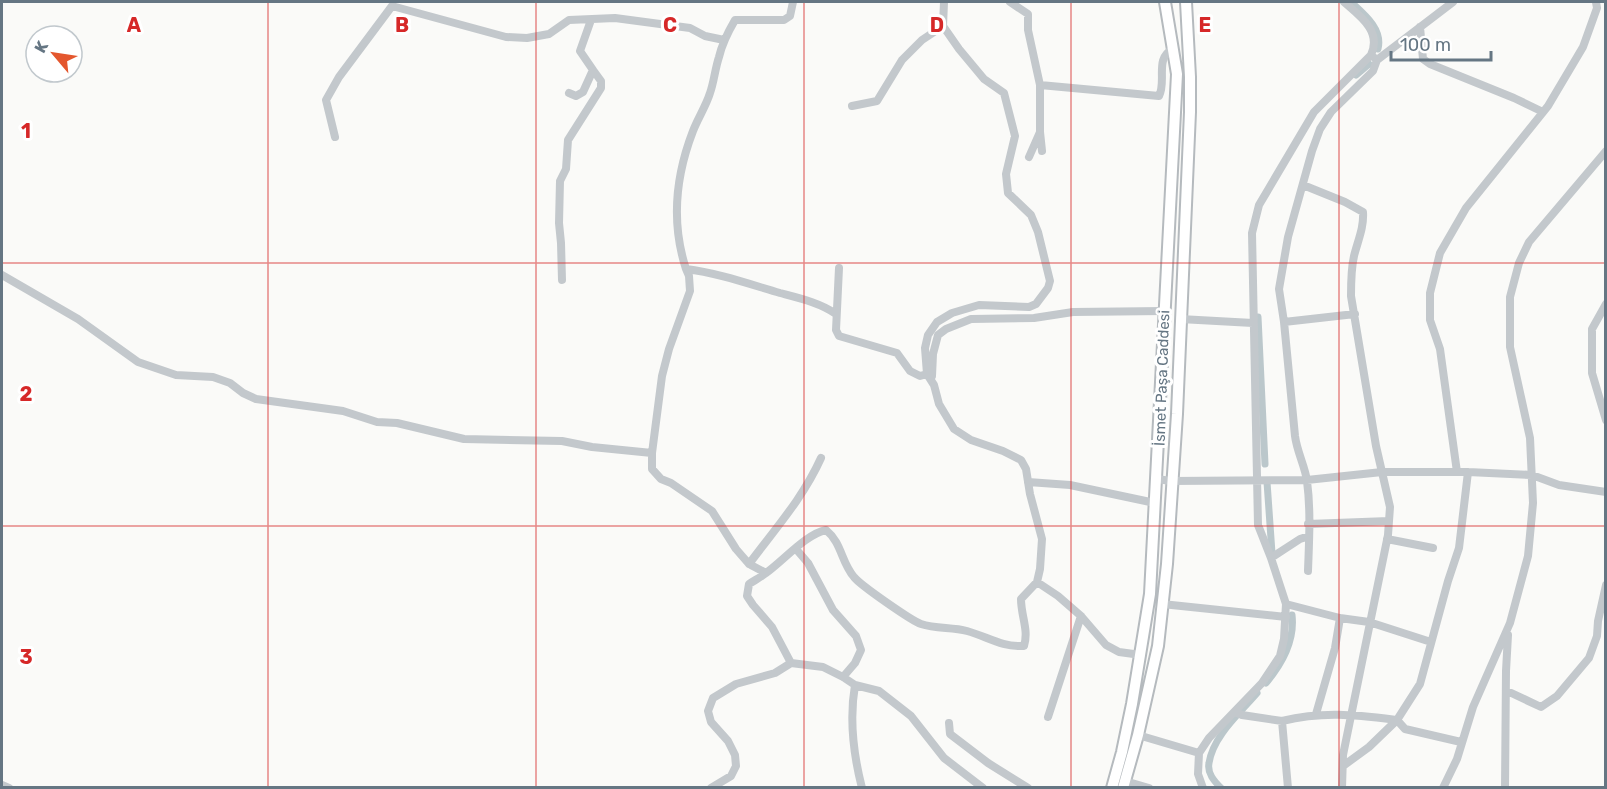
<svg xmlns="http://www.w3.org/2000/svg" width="1607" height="789" viewBox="0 0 1607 789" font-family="Rubik,sans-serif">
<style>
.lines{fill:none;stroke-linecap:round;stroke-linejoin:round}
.canal{stroke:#bbc7cb;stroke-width:7}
.major-casing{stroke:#b5babe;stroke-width:14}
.minor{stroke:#c3c8cc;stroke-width:8}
.major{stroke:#fff;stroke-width:10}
.grid{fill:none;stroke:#d62828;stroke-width:1.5;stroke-opacity:0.55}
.labels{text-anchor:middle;stroke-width:6;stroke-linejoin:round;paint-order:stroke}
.street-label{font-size:15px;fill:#657683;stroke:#fff}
.grid-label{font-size:20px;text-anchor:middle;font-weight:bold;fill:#d62828;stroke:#fff;stroke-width:6;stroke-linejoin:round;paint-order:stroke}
</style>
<rect width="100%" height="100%" fill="#fafaf8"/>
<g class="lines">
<!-- canal -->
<path class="canal" d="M1351,2C1364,14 1383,29 1378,49
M1356,75L1369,64
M1258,317L1265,464
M1267,482L1272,553
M1266,683C1282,664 1295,640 1292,615
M1221,788C1214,781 1207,773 1209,763C1213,736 1240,713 1257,693"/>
<defs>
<path id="major" d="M1112,788L1122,752L1132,704L1150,594L1177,74L1165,2
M1123,788L1138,735L1158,646L1167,564L1177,414L1190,112V77L1186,2"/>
</defs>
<!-- major casing -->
<use href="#major" class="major-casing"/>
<!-- minor -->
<path class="minor" d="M793,2L790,16L784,20H735C728,32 722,44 719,57C715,69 714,82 710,93C706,106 698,118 693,131C676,175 671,223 686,269C718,273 749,284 780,293C799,298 821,303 836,314
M1010,2L1028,14V30L1040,85
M1420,27L1423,59L1430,64L1514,98L1543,112
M1377,60L1453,2
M569,93L576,96L583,92L593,70L580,51L591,20
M852,106L877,101L902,60L922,40L943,26
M1040,132L1042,151
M335,137L326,100L339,77L392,6L506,37L527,38L549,34L569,20L615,18L690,28L705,36L724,40
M1029,157L1040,132V85L1159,96C1167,81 1154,58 1173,49
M1303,185L1345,202L1363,212C1364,228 1358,240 1354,256C1351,269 1351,282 1351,296L1376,446L1390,507L1388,535L1343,755L1342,788
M839,268L836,330L839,336L897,353L910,371L920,376L927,374
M2,275L78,319L138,362L176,375L213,377L230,383L243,393L256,399L343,411L377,422L397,423L464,439L562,441L592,447L652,453V469L661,479L671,483L712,511L736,549L749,564L766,573
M562,280L561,243L559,223L560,181L566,169L568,140L601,88V81L593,70
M1606,304L1592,329V373L1606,420
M1180,319L1253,323
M1284,322L1355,314
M932,376L933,354L938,335L946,329L971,319L1034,318L1073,312L1164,311
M652,453L662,376L669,349L690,291L689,276L686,269
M1457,472L1440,349L1430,320V293L1440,253L1466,208L1548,106L1583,47L1597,8L1596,2
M1157,479L1171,481L1307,480L1382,472H1468L1532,475L1559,485L1606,492
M1028,482L1070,485L1155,503
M1308,524L1389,521
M1387,539L1433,548
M796,549L808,563L833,610L856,636L861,650L855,663L843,677
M1271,558L1300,539L1309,536
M749,564C775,529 803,498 821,458
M1308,571C1309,542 1311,511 1307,481C1305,466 1297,452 1295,436L1284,322L1279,289L1288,237L1312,151L1320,129L1331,112L1373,71L1377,60L1371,55
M1037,582L1058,596L1081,616L1106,645L1119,652L1141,655
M1162,604L1286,617
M1286,604L1340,618L1369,622L1431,642
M791,663L772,627L753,605L747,596L749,584C755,580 761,577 766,573C783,561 806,534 826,530C842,543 841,562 854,577C860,585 912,621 921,624C936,629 952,627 967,631C988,637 1001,647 1024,646C1029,630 1021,616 1021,599L1037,582L1040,569L1042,539L1030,494L1026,469L1021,460L1003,451L971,440L954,429L939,404L934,385L927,374L925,348L928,335L937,322L952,313L979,305L1029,307L1036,304L1048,288L1050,281L1038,232L1031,215L1008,193L1006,174L1015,136L1004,93L984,79L959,49L943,26L944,2
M855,685C849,720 853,753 862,788
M1507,691L1541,707L1557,696L1589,658L1597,636L1598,621L1606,585
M1235,712L1242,715L1282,721L1288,788
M1316,714L1335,648L1340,618
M1048,717L1081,616
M1282,721C1324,711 1355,715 1397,720L1405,729L1461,742
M949,723L950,734L988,763L1028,788
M1138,735L1199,753
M1343,766L1369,747L1397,720L1420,684L1448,581L1459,548L1468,472
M1125,781L1149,788
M2,785L9,788
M711,788L731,776L736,766L735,755L728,741L711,722L708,711L713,698L736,684L775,673L791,663L823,667L843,677L855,685L879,691L911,716L944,758L983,788
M1203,788L1198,774L1199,753L1209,738L1262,683L1280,656L1284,639L1286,604L1271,558L1258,525L1252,233L1259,205L1314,112L1371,55C1382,31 1360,16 1344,2
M1443,788L1457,759L1473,707L1510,623L1528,556L1533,503L1530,438L1510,347V297L1519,263L1529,242L1606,151
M1505,788L1506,671L1508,635"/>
<!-- major -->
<use href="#major" class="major"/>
</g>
<!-- grid -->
<path class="grid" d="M268,2V788M536,2V788M804,2V788M1071,2V788M1339,2V788M2,263H1606M2,526H1606"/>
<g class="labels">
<!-- street labels -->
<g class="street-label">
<text transform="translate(1162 378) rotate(-88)" y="5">İsmet Paşa Caddesi</text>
</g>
</g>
<g class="grid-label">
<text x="134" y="32">A</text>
<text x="402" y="32">B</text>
<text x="670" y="32">C</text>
<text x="937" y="32">D</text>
<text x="1205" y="32">E</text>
<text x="26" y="138">1</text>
<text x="26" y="401">2</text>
<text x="26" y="664">3</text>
</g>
<!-- border -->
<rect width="1607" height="789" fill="none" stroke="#657683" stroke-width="6"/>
<!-- north arrow -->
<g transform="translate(54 54) rotate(299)"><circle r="28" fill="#ffffff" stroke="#c1c8cd" stroke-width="1.5"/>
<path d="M0-4.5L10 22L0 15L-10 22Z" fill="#e4572e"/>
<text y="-9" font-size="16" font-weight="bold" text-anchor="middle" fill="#657683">K</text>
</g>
<!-- scale -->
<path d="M1391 51v9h100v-9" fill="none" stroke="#657683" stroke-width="3"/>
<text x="1400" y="51" font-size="18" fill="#657683" stroke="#ffffff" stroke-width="4.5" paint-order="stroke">100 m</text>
</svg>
